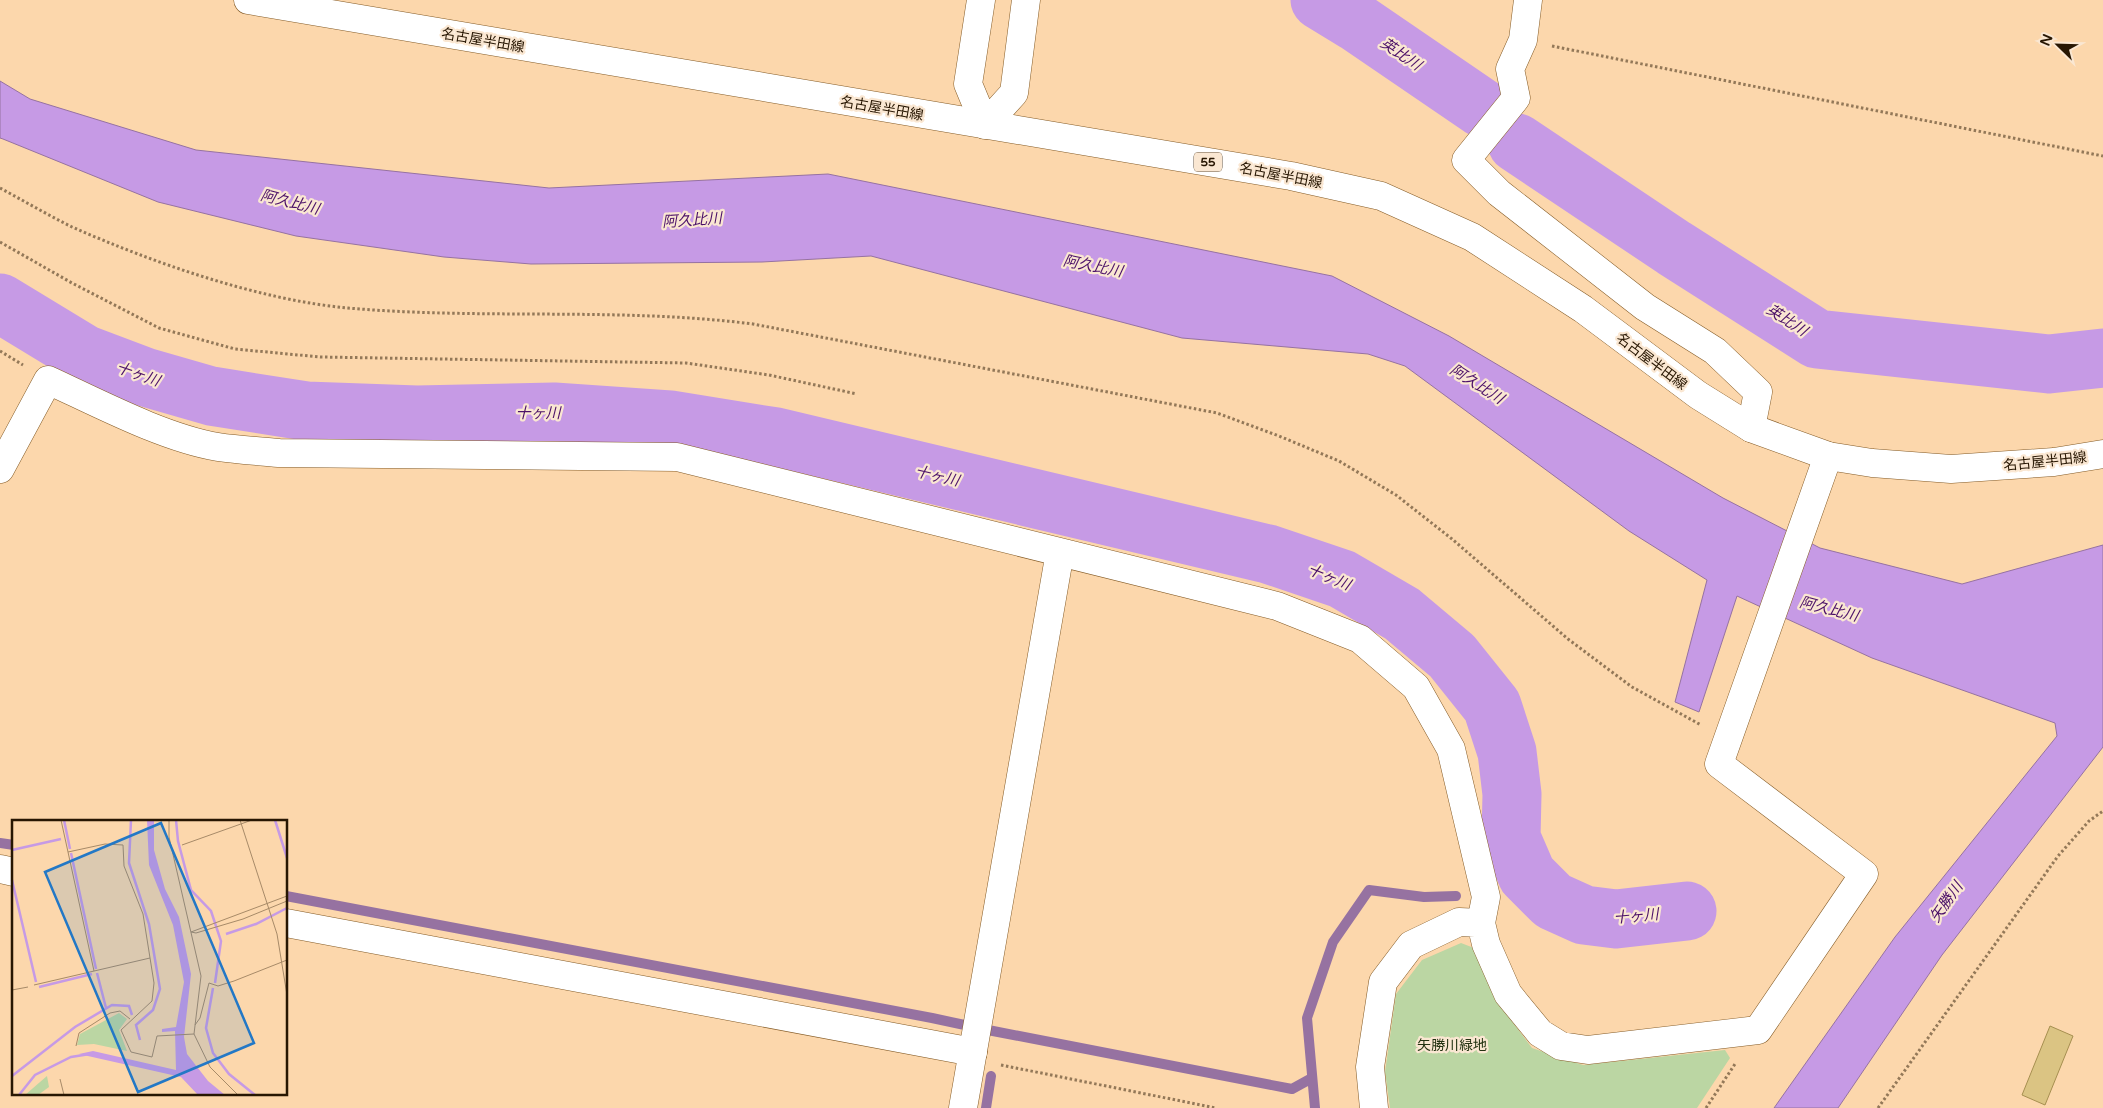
<svg xmlns="http://www.w3.org/2000/svg" width="2103" height="1108" viewBox="0 0 2103 1108" font-family="'Varela Round','Noto Sans JP',sans-serif">
<style>
.green{fill:#bbd6a3}
.water{fill:#c69ae5;stroke:#9672a1}
.lines{fill:none;stroke-linecap:round;stroke-linejoin:round}
.stream{stroke:#9672a1;stroke-width:10}
.river{stroke:#c69ae5;stroke-width:59}
.building{fill:#dbc483;stroke:#a68f50}
.street-casing{stroke:#845b26;stroke-width:29}
.secondary-casing{stroke:#845b26;stroke-width:29}
.primary-casing{stroke:#845b26;stroke-width:29}
.path{stroke:#937858;stroke-width:3;stroke-dasharray:2.5 2.5;stroke-linecap:butt}
.street{stroke:#fff;stroke-width:28}
.secondary{stroke:#fff;stroke-width:28}
.primary{stroke:#fff;stroke-width:28}
.labels{text-anchor:middle;stroke-width:4.5;stroke-linejoin:round;paint-order:stroke}
.shield{fill:#fae7d2;stroke:#665540;stroke-width:1}
.shield-label{font-size:12px;font-weight:bold;fill:#271602}
.street-label{font-size:14px;fill:#271602;stroke:#fae7d2}
.park-label{font-size:14px;fill:#223211;stroke:#fae7d2}
.water-label{font-size:15px;font-style:italic;fill:#4b1068;stroke:#fae7d2}
.inset-river{fill:none;stroke:#c69ae5;stroke-width:2.5}
.inset-road{fill:none;stroke:#a78a68;stroke-width:1}
.view{fill:#2378c6;fill-opacity:0.15;stroke:#2378c6;stroke-width:2.5}
.inset-edge{fill:none;stroke:#271602;stroke-width:2.5}
</style>
<rect width="100%" height="100%" fill="#fcd7ac"/>
<!-- green -->
<path class="green" d="M1461,943L1474,948L1497,1001L1532,1048L1583,1065L1725,1050L1730,1058L1697,1108H1390L1385,1072L1396,994L1422,960Z"/>
<!-- water -->
<path class="water" d="M0,81L30,99L196,150L549,188L828,174L1332,276L1449,336L1723,498L1820,548L1962,584L2103,545V747L1942,955L1838,1108H1774L1895,937L2057,736L2055,723L1872,658L1737,596L1699,712L1675,702L1707,580L1629,531L1405,366L1368,354L1182,338L871,256L762,262L531,264L444,257L296,236L158,202L3,139L0,138Z"/>
<g class="lines">
<!-- stream -->
<path class="stream" d="M0,843L14,845
M286,896L932,1018L993,1031L1292,1089L1312,1078
M986,1108L991,1076
M1315,1108L1307,1018L1333,942L1369,890L1424,897L1456,896"/>
<!-- river -->
<path class="river" d="M1320,0L1356,22L1482,108
M1517,143L1674,248L1817,339L2049,364L2103,358
M0,303L84,354L145,377L211,396L306,411L417,415L554,412L670,420L776,437L1268,554L1342,579L1402,614L1452,656L1492,706L1507,752L1512,794L1511,838L1527,875L1553,901L1584,915L1616,919L1687,911"/>
</g>
<!-- building -->
<path class="building" d="M2050,1026L2073,1036L2045,1105L2022,1095Z"/>
<g class="lines">
<defs>
<path id="street" d="M1528,0L1523,40L1510,69L1516,98L1466,160L1499,193L1645,307L1715,351L1758,392L1751,428
M0,469L48,380C98,403 164,438 218,447C238,450 259,451 279,453L677,457L1277,606L1360,639L1416,687L1451,749L1486,897L1481,923L1486,944L1508,994L1540,1033L1561,1046L1588,1050L1758,1030L1864,874L1719,764L1828,456
M963,1108L1060,552
M1374,1108L1370,1067L1383,982L1411,945L1459,922L1481,923"/>
<path id="secondary" d="M981,0L968,84L985,125L1014,93L1026,0
M0,869L14,872
M286,923L973,1052"/>
<path id="primary" d="M248,0L1291,176L1381,196L1472,237L1583,309L1698,395L1751,428L1828,456L1872,463L1951,469L2054,462L2103,454"/>
</defs>
<!-- street casing -->
<use href="#street" class="street-casing"/>
<!-- secondary casing -->
<use href="#secondary" class="secondary-casing"/>
<!-- primary casing -->
<use href="#primary" class="primary-casing"/>
<!-- path -->
<path class="path" d="M1552,46L2103,156
M0,188C24,201 48,215 72,227C154,263 259,300 348,308C483,320 619,307 753,324L1217,413L1279,436L1339,461L1396,495L1452,539L1568,639L1632,687L1701,725
M0,242L72,283L159,328L235,349L320,357L686,363L769,375L857,394
M0,351L23,365
M1001,1065L1216,1108
M1706,1108L1735,1064
M1878,1108L2058,856L2089,821L2103,811"/>
<!-- street -->
<use href="#street" class="street"/>
<!-- secondary -->
<use href="#secondary" class="secondary"/>
<!-- primary -->
<use href="#primary" class="primary"/>
</g>
<g class="labels">
<!-- shield labels -->
<rect class="shield" x="1194" y="152.5" width="28" height="19" rx="4"/>
<g class="shield-label">
<text x="1208" y="166">55</text>
</g>
<!-- street labels -->
<g class="street-label">
<text transform="translate(483 40) rotate(10)" y="5">名古屋半田線</text>
<text transform="translate(882 108) rotate(10)" y="5">名古屋半田線</text>
<text transform="translate(1281 175) rotate(11)" y="5">名古屋半田線</text>
<text transform="translate(1652 361) rotate(37)" y="5">名古屋半田線</text>
<text transform="translate(2045 461) rotate(-6)" y="5">名古屋半田線</text>
</g>
<!-- park labels -->
<g class="park-label">
<text x="1452" y="1050">矢勝川緑地</text>
</g>
<!-- water labels -->
<g class="water-label">
<text transform="translate(1401 54) rotate(34)" y="5">英比川</text>
<text transform="translate(290 202) rotate(14)" y="5">阿久比川</text>
<text transform="translate(692 220) rotate(-4)" y="5">阿久比川</text>
<text transform="translate(1093 266) rotate(11)" y="5">阿久比川</text>
<text transform="translate(1787 320) rotate(33)" y="5">英比川</text>
<text transform="translate(138 374) rotate(19)" y="5">十ヶ川</text>
<text transform="translate(1477 384) rotate(32)" y="5">阿久比川</text>
<text x="538" y="418">十ヶ川</text>
<text transform="translate(937 476) rotate(13)" y="5">十ヶ川</text>
<text transform="translate(1329 577) rotate(22)" y="5">十ヶ川</text>
<text transform="translate(1829 609) rotate(14)" y="5">阿久比川</text>
<text transform="translate(1946 902) rotate(-55)" y="5">矢勝川</text>
<text transform="translate(1636 916) rotate(-5)" y="5">十ヶ川</text>
</g>
</g>
<!-- overview -->
<g transform="translate(12 820)">
<rect width="275" height="275" fill="#fcd7ac"/>
<path d="M107,193L115,199L107,210L115,231L82,224L65,225L68,214ZM35,256L37,267L26,275H13Z" fill="#bbd6a3"/>
<path d="M135,0H142V30L153,69L167,97L179,154L172,217L175,234L196,261L213,275H186L169,257L67,234L81,231L164,250L163,211L150,212V209L164,207L172,162L161,105L137,45Z" fill="#c69ae5"/>
<path class="inset-river" d="M52,0L58,29M119,0L117,43L137,104L148,169L141,190L124,205L128,220M164,0L166,21L179,70L199,91L209,121L203,163M263,0L275,38M0,30L49,19M59,33L84,149M0,60L24,162M214,114L244,104L275,88M85,153L94,188M27,167L80,154M201,168L194,208L201,233L217,254L243,275M0,256L63,207L100,185L117,186L120,195M7,275L23,255L59,237L78,234"/>
<path class="inset-road" d="M49,0L82,151M157,0V17L189,156L182,214L198,247L226,275M228,0L265,114L275,175M170,25L240,0M56,32L93,24L111,25L112,46L131,94L142,163L140,181L109,210L119,232L140,237L145,216L182,214M275,76L179,112L184,113L231,99L275,81M22,165L138,138M0,170L16,167M183,205L188,198L197,163L206,166L222,161L275,140M64,226L67,213L98,193L108,191L118,199M48,259L52,275"/>
<path class="view" d="M149,3L242,223L126,272L33,52Z"/>
<rect width="275" height="275" class="inset-edge"/>
</g>
<!-- north arrow -->
<g transform="translate(2058 45) rotate(293)" stroke="#fae7d2" stroke-width="4" paint-order="stroke">
<path d="M0-4L9 19L0 12L-9 19Z" fill="#271602"/>
<text y="-8" font-size="14" font-weight="bold" text-anchor="middle" fill="#271602">N</text>
</g>
</svg>
